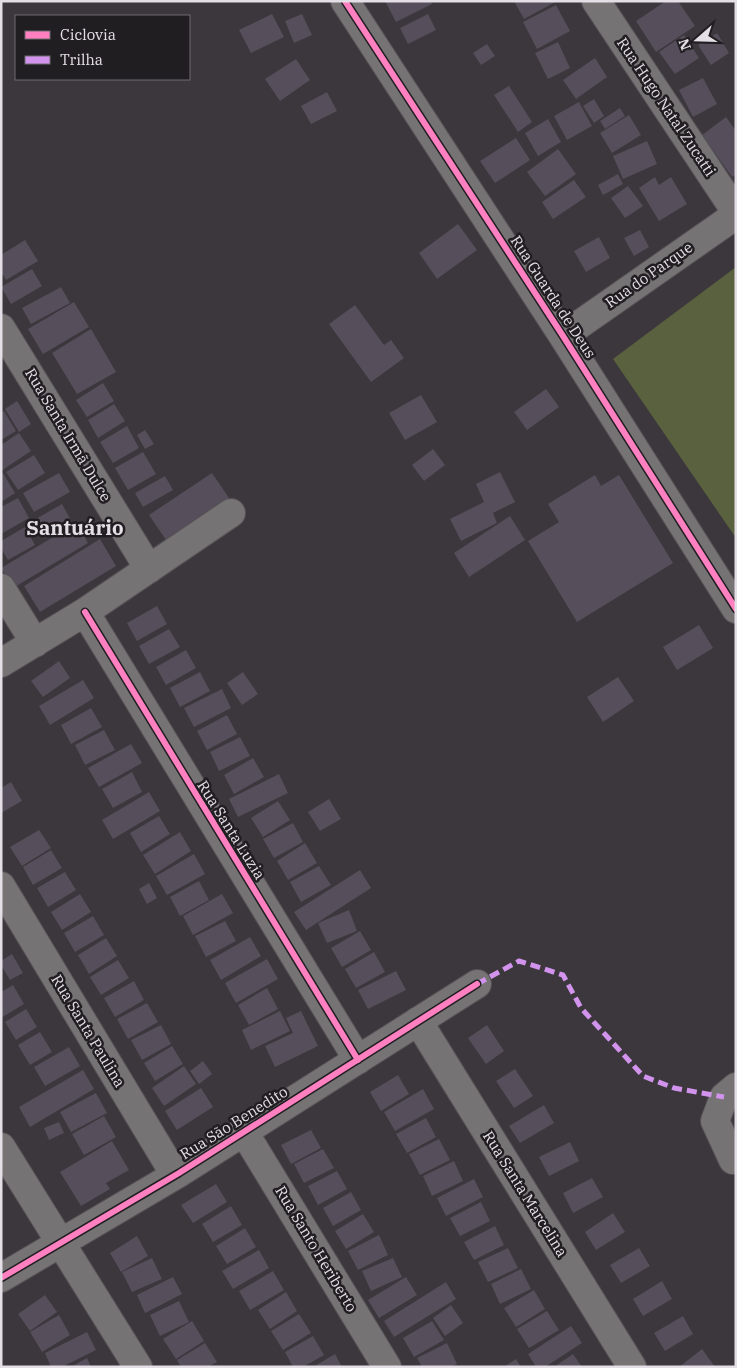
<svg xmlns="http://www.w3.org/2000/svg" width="737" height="1368" viewBox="0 0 737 1368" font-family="'IBM Plex Serif',serif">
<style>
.green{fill:#5a613e}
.building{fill:#564e5a}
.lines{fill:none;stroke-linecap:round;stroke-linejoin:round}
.minor-casing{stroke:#565357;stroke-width:30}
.minor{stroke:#767374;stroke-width:28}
.quiet{stroke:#d193ec;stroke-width:5;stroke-dasharray:10 5;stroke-linecap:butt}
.cycleway-casing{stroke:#211e22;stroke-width:9}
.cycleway{stroke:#ff80c0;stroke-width:6}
.labels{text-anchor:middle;stroke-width:5;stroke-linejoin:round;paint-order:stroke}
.street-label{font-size:15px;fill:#e4dfe6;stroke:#211e22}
.district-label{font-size:20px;font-weight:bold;fill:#e4dfe6;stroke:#211e22}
</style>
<rect width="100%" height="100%" fill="#3b373d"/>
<!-- green -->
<path class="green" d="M736,267V538L613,359Z"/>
<!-- building -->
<path class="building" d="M385,1H431L432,4L396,22Z
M514,1H557L524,19Z
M666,1H678L695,26L656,52L636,21Z
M556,5L570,31L537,49L523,22Z
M272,14L284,37L251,53L239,30Z
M302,14L312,35L294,43L285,21Z
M428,14L436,30L408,44L400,28Z
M717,33L729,53L711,65L698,45Z
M684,35L699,58L675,74L659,52Z
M558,42L570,68L548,79L535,53Z
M487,44L495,56L481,65L473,53Z
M595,58L607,77L576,99L563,80Z
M296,59L310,80L280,101L265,79Z
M703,78L717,104L693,117L679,90Z
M509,86L532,122L518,132L494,95Z
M327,92L337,111L311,124L301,106Z
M594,99L604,116L594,123L583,106Z
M579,102L592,126L567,140L554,116Z
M620,108L625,116L605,129L600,121Z
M629,115L641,135L612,153L600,133Z
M726,117L736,131V175L732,177L702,135Z
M548,119L561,142L538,156L525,133Z
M516,138L530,160L495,183L480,161Z
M647,141L657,164L623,179L613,156Z
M558,149L576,174L545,196L527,172Z
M618,174L623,184L603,195L598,185Z
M655,177L659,185L671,177L687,204L659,221L639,188Z
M574,180L586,197L553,219L542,202Z
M628,186L643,206L625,218L611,198Z
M458,224L477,250L437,279L419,253Z
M640,230L649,247L634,256L624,238Z
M599,237L610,258L586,272L574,251Z
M25,240L38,261L6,280L1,272V255Z
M32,269L42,286L11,304L1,287Z
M61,287L70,303L31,324L22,308Z
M74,302L89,327L43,354L28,329Z
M355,305L384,345L391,340L404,358L371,382L329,324Z
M91,329L116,372L77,394L52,353Z
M103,383L114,401L87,417L76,400Z
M546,389L559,407L527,430L514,412Z
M421,395L437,422L405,440L389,413Z
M17,401L31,424L19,432L5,409Z
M114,404L125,421L98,438L88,420Z
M4,411L16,431L1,440V413Z
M127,426L139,448L113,463L100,442Z
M145,430L154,444L145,449L137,435Z
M19,433L31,451L1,471V445Z
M433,449L445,465L424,481L412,465Z
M143,452L156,474L128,490L115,468Z
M34,455L45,473L18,490L6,472Z
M500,472L515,502L493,513L497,523L461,541L450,519L484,502L476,484Z
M3,473L15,493L1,502V474Z
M59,473L70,492L34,512L23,493Z
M212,473L229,498L166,540L149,515Z
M595,475L601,486L619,475L673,563L577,622L528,541L559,522L548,504Z
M165,476L173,490L143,507L135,493Z
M18,498L29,518L1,534V507Z
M62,504L72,522L45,538L34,520Z
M510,516L525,540L469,577L454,553Z
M77,523L88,543L13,588L1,568Z
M25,527L35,545L8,560L1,548V541Z
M100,539L116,566L40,612L24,586Z
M157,606L167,624L137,641L127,623Z
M699,625L713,648L677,670L663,647Z
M169,629L180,647L149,664L139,646Z
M186,650L196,668L166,685L156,667Z
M59,661L70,678L43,697L31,681Z
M200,672L210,691L180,707L170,688Z
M243,672L258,694L242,705L227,683Z
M618,677L634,701L603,722L587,697Z
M83,680L94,698L50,725L39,706Z
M222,689L231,708L194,727L184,708Z
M91,708L102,727L71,744L61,725Z
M227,715L237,734L207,750L197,731Z
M104,730L115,750L85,765L75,745Z
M240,737L250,756L219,771L210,752Z
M131,744L142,763L99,787L88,768Z
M253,758L264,777L234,794L224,775Z
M132,772L142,792L113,808L102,789Z
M279,774L288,793L238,817L229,799Z
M11,782L22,801L1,813V788Z
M149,792L160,811L113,839L102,820Z
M329,799L341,819L320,831L308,812Z
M278,801L290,820L263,837L251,818Z
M159,816L170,834L141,852L130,833Z
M293,823L303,842L274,858L263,839Z
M39,830L51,848L22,866L10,847Z
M180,832L191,851L155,874L143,855Z
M305,843L317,863L288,880L277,861Z
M51,850L62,868L33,885L23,867Z
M194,854L205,874L167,895L156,876Z
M319,866L331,885L301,902L290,882Z
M360,870L371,888L306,930L294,912Z
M65,872L76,890L48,907L37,888Z
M199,881L209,900L180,916L170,897Z
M149,883L157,898L147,904L139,889Z
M80,894L91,912L62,930L51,912Z
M222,894L233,913L193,935L183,916Z
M349,910L357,931L327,943L318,923Z
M93,916L104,935L75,952L64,933Z
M225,921L236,941L206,957L195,936Z
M360,931L371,950L342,967L331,948Z
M250,937L261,956L221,980L210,960Z
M106,938L117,956L89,974L78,955Z
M374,952L385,972L356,988L345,969Z
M12,954L23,973L10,980L1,965V961Z
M267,959L278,979L236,1003L225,983Z
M118,960L129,978L101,995L90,977Z
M396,971L406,990L368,1009L358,990Z
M134,981L144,1000L115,1017L104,998Z
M13,985L24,1004L1,1018V992Z
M267,988L278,1009L249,1025L238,1005Z
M147,1003L158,1022L128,1039L117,1019Z
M26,1009L37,1027L16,1040L5,1022Z
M280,1011L290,1031L251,1050L242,1030Z
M301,1011L318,1046L275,1067L265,1046L293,1033L286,1018Z
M161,1025L171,1044L142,1060L131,1040Z
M487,1025L504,1051L486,1064L468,1038Z
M40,1032L52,1052L30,1065L18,1045Z
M172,1046L183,1064L155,1081L144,1063Z
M69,1047L80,1066L45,1086L34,1067Z
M203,1061L212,1074L199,1084L190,1071Z
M184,1066L196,1084L164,1106L152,1088Z
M515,1069L533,1096L514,1108L496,1081Z
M83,1070L94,1089L30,1127L19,1107Z
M398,1075L409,1094L381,1111L370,1092Z
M201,1088L213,1107L177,1130L165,1111Z
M423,1089L434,1109L395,1131L384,1112Z
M96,1093L107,1113L71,1132L60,1112Z
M544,1105L554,1123L520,1143L509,1126Z
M104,1116L116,1137L84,1155L72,1134Z
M426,1118L436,1137L407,1153L396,1134Z
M59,1122L64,1133L49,1140L44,1128Z
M311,1130L321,1148L291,1164L281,1145Z
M439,1139L450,1160L420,1175L409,1154Z
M112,1141L129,1170L106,1183L110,1189L81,1206L60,1172Z
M570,1142L579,1161L549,1176L539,1157Z
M323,1149L334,1168L304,1183L294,1164Z
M454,1161L463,1181L432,1196L423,1176Z
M337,1171L347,1189L318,1205L308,1186Z
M592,1178L603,1197L573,1213L563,1193Z
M474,1179L483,1197L446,1216L437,1198Z
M216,1184L227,1202L193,1223L181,1205Z
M351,1192L361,1210L333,1226L323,1208Z
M481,1202L490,1221L460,1236L450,1218Z
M231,1206L242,1225L213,1242L202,1224Z
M613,1213L625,1232L596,1250L585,1232Z
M363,1214L374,1232L346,1249L335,1231Z
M495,1226L504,1245L474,1260L464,1242Z
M245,1228L256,1247L227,1264L216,1246Z
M379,1235L388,1255L358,1270L348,1251Z
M137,1236L148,1256L121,1272L110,1253Z
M508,1248L518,1268L488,1282L478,1262Z
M639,1248L650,1266L621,1283L610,1265Z
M259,1250L269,1268L233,1289L222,1271Z
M152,1258L162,1279L132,1292L122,1272Z
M393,1258L402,1277L371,1291L362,1271Z
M521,1269L531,1289L500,1304L491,1284Z
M273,1271L284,1290L250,1310L239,1291Z
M173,1277L182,1294L145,1313L137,1295Z
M406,1277L417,1295L379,1318L368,1300Z
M662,1281L672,1299L643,1316L633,1299Z
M446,1282L456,1299L394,1337L384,1321Z
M534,1290L545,1309L516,1327L504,1308Z
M286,1292L297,1311L270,1329L258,1310Z
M45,1295L57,1312L30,1331L18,1314Z
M179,1301L189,1322L160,1336L150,1315Z
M451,1305L463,1323L445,1336L433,1318Z
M547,1311L559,1330L529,1348L517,1329Z
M299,1314L311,1333L283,1350L271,1331Z
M59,1315L70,1335L42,1352L30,1332Z
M683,1316L693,1334L665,1351L654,1333Z
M192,1321L204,1341L176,1359L163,1339Z
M432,1321L444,1340L414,1357L403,1338Z
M571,1326L582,1343L545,1367H536L528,1354Z
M87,1332L96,1350L62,1367H51L45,1353Z
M313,1336L324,1355L303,1367H293L285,1352Z
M205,1343L217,1362L208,1367H181L177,1360Z
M447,1343L457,1364L451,1367H422L417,1358Z
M702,1349L715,1367H679Z
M335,1354L342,1367H313Z
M573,1354L582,1367H554Z
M87,1358L91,1367H71Z
M516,1359L521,1367H504Z"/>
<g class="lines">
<defs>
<path id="minor" d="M345,1L563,336L736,609
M596,1L736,212
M1,328L149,569
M563,336L736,215
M1,588L35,643
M85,612L358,1060
M1,663L85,612L231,513
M1,886L175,1175
M418,1021L632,1367
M244,1132L387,1367
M1,1147L138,1367
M733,1160L715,1121L724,1097L736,1087
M1,1278L179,1173L477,984"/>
</defs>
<!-- minor casing -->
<use href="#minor" class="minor-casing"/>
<!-- minor -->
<use href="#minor" class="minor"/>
<!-- quiet -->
<path class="quiet" d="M477,984L519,961L563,975L581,1008L643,1076L674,1088L724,1097"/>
<defs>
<path id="cycleway" d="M345,1L563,336L736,609
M85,612L358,1060
M1,1278L179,1173L477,984"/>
</defs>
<!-- cycleway casing -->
<use href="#cycleway" class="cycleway-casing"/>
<!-- cycleway -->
<use href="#cycleway" class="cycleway"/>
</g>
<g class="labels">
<!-- street labels -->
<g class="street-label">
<text transform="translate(666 107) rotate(56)" y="5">Rua Hugo Natal Zucatti</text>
<text transform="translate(649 275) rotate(-35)" y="5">Rua do Parque</text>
<text transform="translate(553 297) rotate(57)" y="5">Rua Guarda de Deus</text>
<text transform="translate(68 435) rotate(59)" y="5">Rua Santa Irmã Dulce</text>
<text transform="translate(231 830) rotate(58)" y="5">Rua Santa Luzia</text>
<text transform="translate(88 1031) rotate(59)" y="5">Rua Santa Paulina</text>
<text transform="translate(234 1123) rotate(-32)" y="5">Rua São Benedito</text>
<text transform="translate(525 1194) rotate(58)" y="5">Rua Santa Marcelina</text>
<text transform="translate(316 1249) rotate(59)" y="5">Rua Santo Heriberto</text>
</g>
<!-- district labels -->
<g class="district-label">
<text x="75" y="535">Santuário</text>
</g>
</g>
<!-- border -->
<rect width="737" height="1368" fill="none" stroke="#e4dfe6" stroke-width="5"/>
<!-- legend -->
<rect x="15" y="15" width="175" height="65" fill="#211e22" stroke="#6f6b70"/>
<rect x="25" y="31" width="25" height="8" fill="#ff80c0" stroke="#6f6b70"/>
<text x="60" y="40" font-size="15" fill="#e4dfe6">Ciclovia</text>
<rect x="25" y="56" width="25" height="8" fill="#d193ec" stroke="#6f6b70"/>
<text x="60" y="65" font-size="15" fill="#e4dfe6">Trilha</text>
<!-- north arrow -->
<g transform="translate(697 40) rotate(250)" stroke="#211e22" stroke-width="4" paint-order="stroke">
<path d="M0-4L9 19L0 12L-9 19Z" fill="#e4dfe6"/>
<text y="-8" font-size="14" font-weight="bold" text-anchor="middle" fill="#e4dfe6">N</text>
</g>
</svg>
